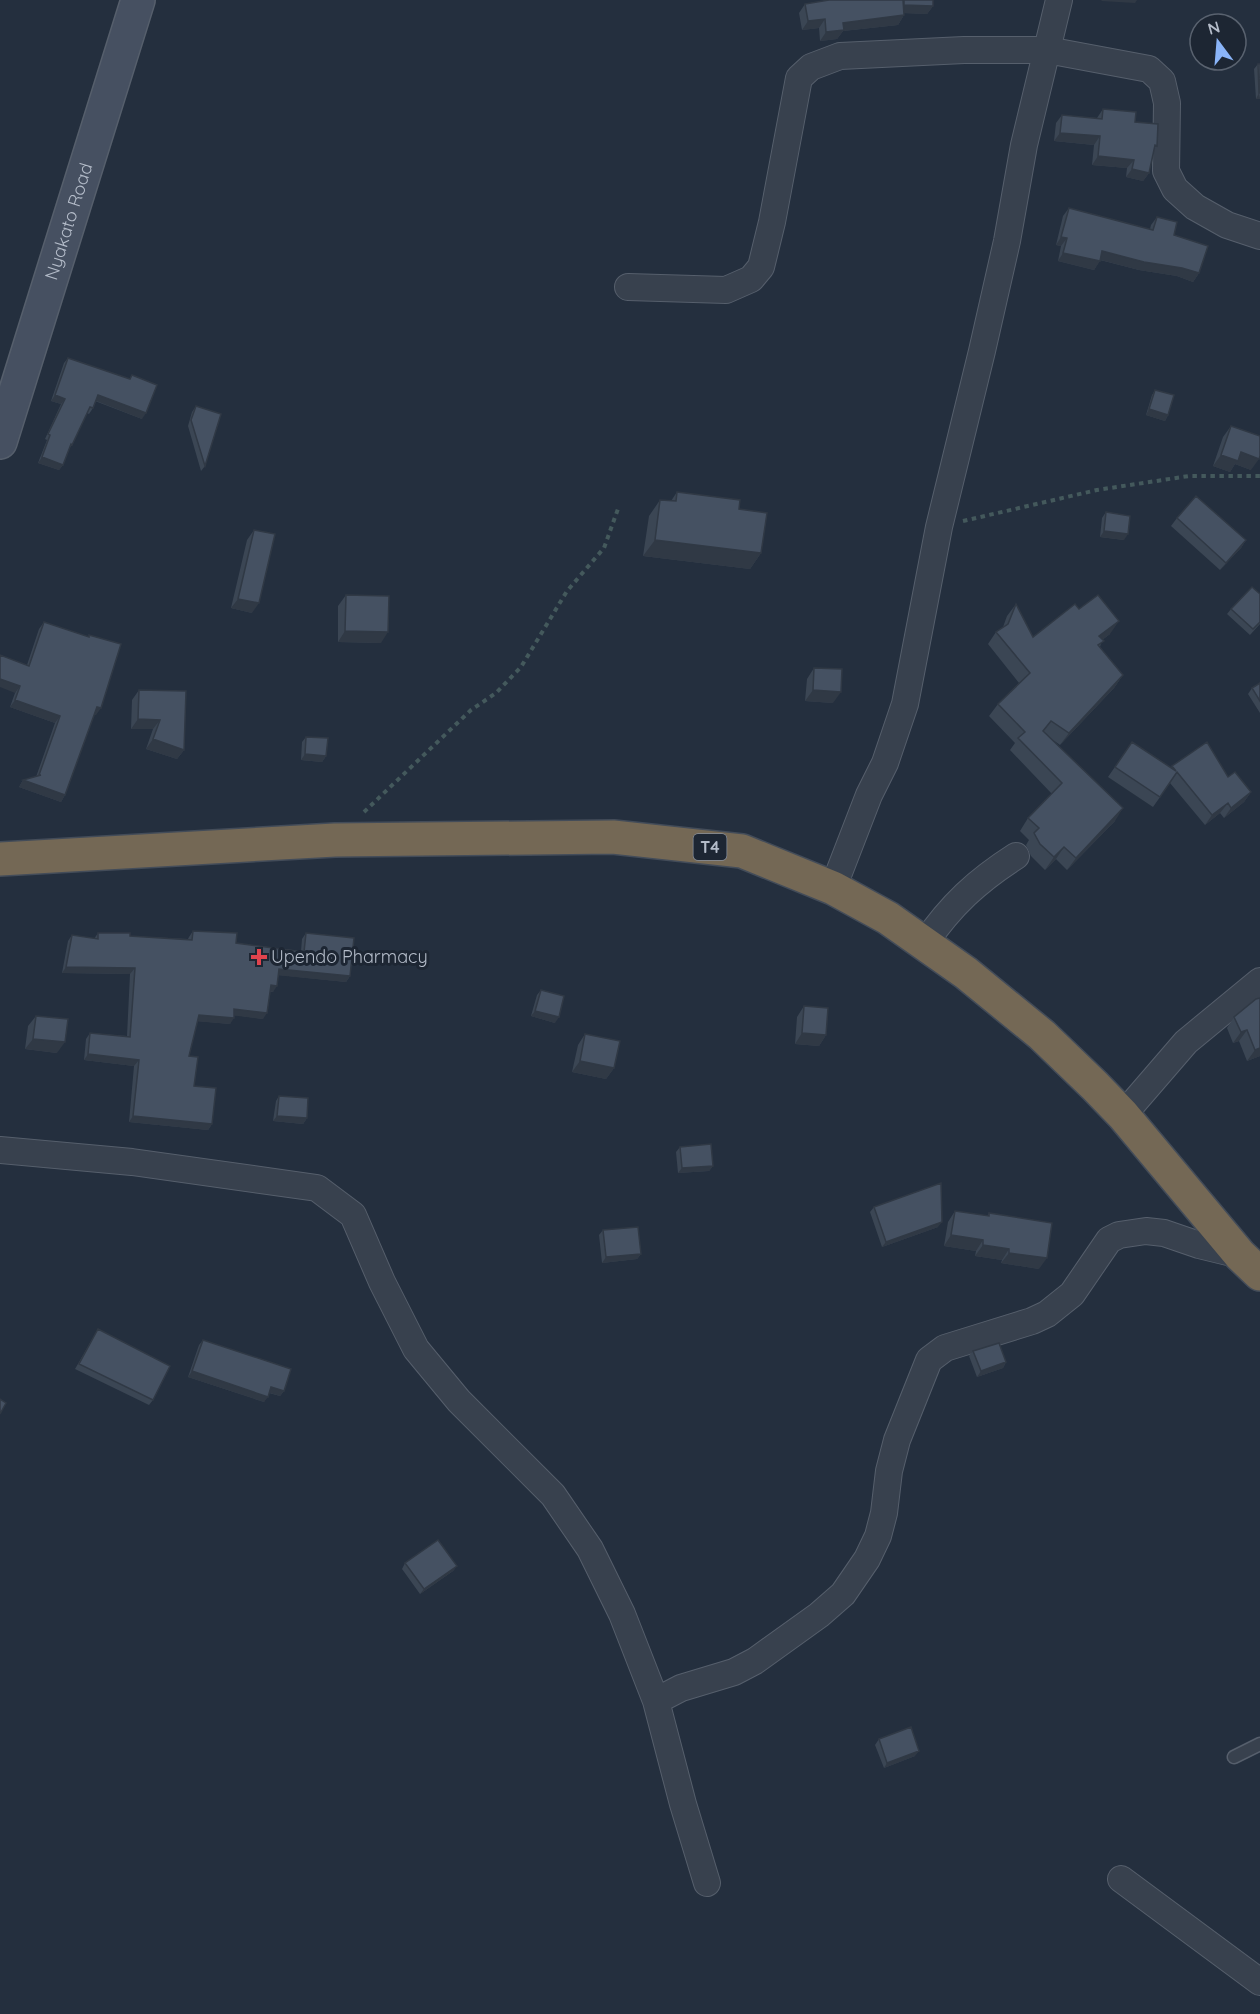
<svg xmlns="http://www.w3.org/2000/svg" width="1260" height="2014" viewBox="0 0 1260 2014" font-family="Quicksand,sans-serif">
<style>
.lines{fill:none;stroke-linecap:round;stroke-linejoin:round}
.lane-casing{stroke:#565f6c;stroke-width:15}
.street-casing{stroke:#565f6c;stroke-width:28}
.secondary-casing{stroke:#565f6c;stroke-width:36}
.highway-casing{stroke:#434c59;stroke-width:36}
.path{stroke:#44595c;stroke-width:4;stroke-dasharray:4.5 4.5;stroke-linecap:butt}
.lane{stroke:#38414e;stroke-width:12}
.street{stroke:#38414e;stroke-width:26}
.secondary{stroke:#465061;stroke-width:33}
.highway{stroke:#746855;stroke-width:33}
.wall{fill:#3b4654}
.shaded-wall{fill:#303945}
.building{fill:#455162;stroke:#303945;stroke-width:1.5}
.health-dot{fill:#e0444e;stroke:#1d2633;stroke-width:2}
.labels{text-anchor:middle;stroke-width:6;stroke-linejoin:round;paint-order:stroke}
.shield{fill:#1d2633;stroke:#878f9c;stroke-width:1.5}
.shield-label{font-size:16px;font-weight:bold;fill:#b4bcc9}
.street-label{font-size:18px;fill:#b4bcc9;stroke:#1d2633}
.poi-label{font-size:18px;fill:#b4bcc9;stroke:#1d2633;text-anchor:start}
</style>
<rect width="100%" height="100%" fill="#242f3e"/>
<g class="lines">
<defs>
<path id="lane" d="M1234,1757L1260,1744"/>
<path id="street" d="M628,287L726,290L751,279L761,267L772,222L799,78L811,67L840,56L964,50H1047L1149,69L1162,81L1167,103L1166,171L1175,189L1195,207L1227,225L1260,236
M833,888L869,795L885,763L905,704L939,527L982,351L1007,241L1024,145L1059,0
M925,943C951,905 977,881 1016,856
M1123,1115L1186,1042L1260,981
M0,1150L132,1162L317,1188L353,1215L382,1282L416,1349L459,1401L553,1495L590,1549L622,1614L656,1701L683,1804L707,1883
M656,1701L681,1688L734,1672L755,1661L819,1615L843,1594L867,1559L878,1536L884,1513L889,1471L897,1440L929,1360L945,1348L1032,1321L1047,1314L1072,1294L1109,1240L1119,1235L1146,1231L1164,1233L1199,1245L1240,1255
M1121,1879L1260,1982"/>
<g id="secondary">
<path id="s1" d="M0,442L138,0"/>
</g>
<path id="highway" d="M0,859L335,840L613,837L742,851L833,888L888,918L966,973L1042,1035L1095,1086L1123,1115L1240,1255L1260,1274"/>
</defs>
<!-- lane casing -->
<use href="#lane" class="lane-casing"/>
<!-- street casing -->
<use href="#street" class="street-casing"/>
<!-- secondary casing -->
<use href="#secondary" class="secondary-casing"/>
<!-- highway casing -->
<use href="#highway" class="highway-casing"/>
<!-- path -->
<path class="path" d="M963,521L1097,490L1189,476H1260
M364,812L471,710L496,693L521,667L567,591L604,548L619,506"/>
<!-- lane -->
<use href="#lane" class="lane"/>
<!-- street -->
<use href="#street" class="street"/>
<!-- secondary -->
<use href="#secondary" class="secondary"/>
<!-- highway -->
<use href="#highway" class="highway"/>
</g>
<!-- wall -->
<path class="wall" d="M829,0H933V6L927,14L904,13V15L898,25L843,31L837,39L820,41L819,28L802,30L799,13L805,4Z
M1258,64H1260V99H1256L1254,69Z
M1103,109L1135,122L1157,146L1154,150L1149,173L1143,181L1126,177L1127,168L1092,165L1094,145L1054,141L1056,123L1062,115L1097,118Z
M1069,208L1150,229L1151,225L1157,217L1174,235L1199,273L1193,282L1177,276L1139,270L1100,260L1094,270L1058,261L1061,246L1056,245L1063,216Z
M68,358L129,379L132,375L142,419L95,401L93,408L89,414L87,413L72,445L68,450L63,465L59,470L38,463L47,440L45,439L61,404L51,401L64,363Z
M1155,390L1168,415L1165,421L1146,415L1152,395Z
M196,406L205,466L201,471L188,426L192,412Z
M1231,426L1251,470L1235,464L1230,472L1213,466L1223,437Z
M677,492L761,553L750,569L643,556L649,516L660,500L671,501Z
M1106,512L1124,540L1100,537L1102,518Z
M1177,518L1246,540L1241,548L1220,570L1171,526Z
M254,530L252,613L231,608L247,540Z
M1260,594V624L1250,635L1227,614L1231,609Z
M346,595L381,643L338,642V606Z
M1016,604L1033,637L1079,609L1110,634L1102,640L1100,647L1123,675L1114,688L1060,745L1053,740L1115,821L1067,870L1056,859L1045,870L1031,856L1026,845L1029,840L1020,831L1028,818L1052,794L1010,750L1015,743L989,716L998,704L1019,683L988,644L996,632L1003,627L1007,616Z
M44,622L96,715H94L65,795L61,802L19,787L23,780L36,777L55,723L10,707L15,693L27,665L39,629Z
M814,668L833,703L805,701L807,679Z
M1260,683V713L1248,694L1252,688Z
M139,690L184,750L177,759L146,749L153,729H131L132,700Z
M306,737L326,756L322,762L301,760L302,742Z
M1132,742L1171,768L1172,766L1228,777L1251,792L1244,802L1224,818L1220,813L1205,825L1170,783L1153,807L1108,777Z
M193,931L236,943L301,951L302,939L306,933L350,976L346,982L279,975L273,992H270L263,1019L234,1015L230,1024L197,1021L189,1056L194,1086L212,1124L208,1130L129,1122L134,1066L84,1060L86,1039L90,1033L127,1036L130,974L62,973L68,941L72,935L94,939L98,933L130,936L188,939L189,937Z
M541,990L555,1023L531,1016L537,995Z
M1260,998V1056L1247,1061L1239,1041L1233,1043L1227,1028L1234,1017Z
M804,1006L826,1035L819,1046L795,1044L797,1017Z
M36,1016L57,1053L25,1049L28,1026Z
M585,1034L614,1068L606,1079L572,1072L578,1045Z
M279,1096L307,1118L303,1124L273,1121L276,1101Z
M680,1147L713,1166L709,1171L678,1173L676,1152Z
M874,1207L938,1227L882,1247L870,1212Z
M955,1211L987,1216L989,1213L1039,1269L1001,1263L1002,1260L975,1256L976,1251L944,1246L948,1222Z
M603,1230L641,1254L637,1259L602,1263L599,1235Z
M98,1329L153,1400L149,1405L75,1369Z
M203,1340L284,1391L280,1396L269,1393L264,1402L188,1377L199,1345Z
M973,1351L1006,1362L1003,1368L977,1377L969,1356Z
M405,1563L457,1566L453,1571L420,1594L402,1569Z
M879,1739L915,1756L884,1768L875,1745Z"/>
<!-- shaded-wall -->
<path class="shaded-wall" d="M1102,0H1137L1135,3L1101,1Z
M904,5L933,6L927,14L899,13Z
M904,15L898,25L843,31L837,39L820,41L826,32L843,23Z
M825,19L819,28L802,30L808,21Z
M1259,93L1260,99H1256Z
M1060,133L1100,136L1094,145L1054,141Z
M1098,156L1134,160L1127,168L1092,165Z
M1132,169L1149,173L1143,181L1126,177Z
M1061,237L1067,238L1061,246L1056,245Z
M1102,251L1182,268L1199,273L1193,282L1177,276L1139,270L1097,259Z
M1063,253L1100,261L1094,270L1058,261Z
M55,395L65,399L61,404L51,401Z
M98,395L146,413L142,419L94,400Z
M1149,409L1168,415L1165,421L1146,415Z
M1241,452L1259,459L1251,470L1235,464L1230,472L1213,466L1221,455Z
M42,457L63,465L59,470L38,463Z
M1104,531L1128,534L1124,540L1100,537Z
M655,540L761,553L750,569L643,556Z
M1246,540L1241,548L1220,570L1226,563Z
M238,599L259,603L252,613L231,608Z
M1119,621L1110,634L1091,648L1099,636Z
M345,631L388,632L381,643L338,642Z
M1123,675L1114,688L1060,745L1069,733Z
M0,679L20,686L15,693L0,687Z
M813,690L841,692L833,703L805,701Z
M15,700L60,716L55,723L10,707Z
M97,707L101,708L96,715L92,714Z
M138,719L160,720L153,729H131Z
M153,739L184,750L177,759L146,749Z
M305,754L326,756L322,762L301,760Z
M23,780L65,795L61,802L19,787Z
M1251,792L1244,802L1224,818L1231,808Z
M1228,803L1220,813L1205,825L1212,815Z
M1123,808L1115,821L1067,870L1076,858Z
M1064,847L1056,859L1045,870L1054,857Z
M66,967L135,968L130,974L62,973Z
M279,969L350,976L346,982L275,975Z
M271,985L277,986L273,992L267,991Z
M234,1009L267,1013L263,1019L230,1015Z
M535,1011L559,1017L555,1023L531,1016Z
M199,1015L234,1018L230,1024L194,1021Z
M1247,1030L1239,1041L1233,1043L1241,1032Z
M802,1033L826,1035L819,1046L795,1044Z
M33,1039L65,1042L57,1053L25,1049Z
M1260,1048V1056L1247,1061L1255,1050Z
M88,1054L139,1060L134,1066L84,1060Z
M580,1061L614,1068L606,1079L572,1072Z
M133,1116L212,1124L208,1130L129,1122Z
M277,1116L307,1118L303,1124L273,1121Z
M713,1166L709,1171L678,1173L682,1168Z
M942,1222L938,1227L882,1247L886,1242Z
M951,1235L983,1240L976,1251L944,1246Z
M983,1245L1009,1249L1002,1260L975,1256Z
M1009,1253L1047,1258L1039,1269L1001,1263Z
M641,1254L637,1259L602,1263L606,1257Z
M1006,1362L1003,1368L977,1377L981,1371Z
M192,1371L268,1397L264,1402L188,1377Z
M271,1387L284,1391L280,1396L267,1392Z
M457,1566L453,1571L420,1594L424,1589Z
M919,1751L915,1756L884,1768L887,1763Z"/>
<!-- building -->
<path class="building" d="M829,0H903L904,15L843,23L844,30L826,32L825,19L808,21L805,4Z
M904,0H933V6L904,5Z
M1258,64H1260V93H1259Z
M1103,109L1136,112L1135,122L1158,124L1157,146L1155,145L1149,173L1132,169L1134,160L1098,156L1100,136L1060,133L1062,115L1102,119Z
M1069,208L1153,230L1157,217L1177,222L1174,235L1208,246L1199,273L1182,268L1144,262L1102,251L1100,261L1063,253L1067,238L1061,237Z
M68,358L130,379L132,375L157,385L146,413L98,395L93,408L90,407L72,445L71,444L63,465L42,457L50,435L48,434L65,399L55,395Z
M1155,390L1174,395L1168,415L1149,409Z
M196,406L221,414L205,466L191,420Z
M1231,426L1260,436V456L1259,459L1241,452L1238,461L1221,455Z
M677,492L740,500L739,509L767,513L761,553L655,540L660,500L676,501Z
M1196,496L1246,540L1226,563L1177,518Z
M1106,512L1130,516L1128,534L1104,531Z
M254,530L275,534L259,603L238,599Z
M1252,587L1260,594V622L1253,629L1231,609Z
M346,595L389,596L388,632L345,631Z
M1098,595L1119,621L1099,636L1104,641L1098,645L1123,675L1069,733L1051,721L1043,731L1123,808L1076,858L1064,847L1054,857L1040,844L1034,833L1039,828L1028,818L1062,783L1018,738L1025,732L998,704L1030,673L996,632L1008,624L1016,604L1033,637L1075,604L1079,609Z
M44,622L89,637V635L121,644L101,708L97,707L65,795L23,780L41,775H39L60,716L15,700L20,686L0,679V655L29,666Z
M814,668L842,669L841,692L813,690Z
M1260,683V701L1252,688Z
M139,690L186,691L184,750L153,739L160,720L138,719Z
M306,737L328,738L326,756L305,754Z
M1132,742L1176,771L1172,766L1207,742L1228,777L1235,772L1251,792L1231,808L1228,803L1212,815L1177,772L1160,797L1115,767Z
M193,931L237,933L236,943L304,952L306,933L354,938L350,976L279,969L277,986L271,985L267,1013L234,1009V1018L199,1015L189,1056L198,1057L194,1086L216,1088L212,1124L133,1116L139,1060L88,1054L90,1033L130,1037L135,968L66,967L72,935L98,939V933H130V936L192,940Z
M541,990L564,996L559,1017L535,1011Z
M1260,998V1048L1255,1050L1247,1030L1241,1032L1234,1017L1256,999Z
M804,1006L828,1008L826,1035L802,1033Z
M36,1016L68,1019L65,1042L33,1039Z
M585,1034L620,1041L614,1068L580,1061Z
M279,1096L308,1098L307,1118L277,1116Z
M711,1144L713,1166L682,1168L680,1147Z
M941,1183L942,1222L886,1242L874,1207Z
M955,1211L989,1216V1213L1052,1223L1047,1258L1009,1253V1249L983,1245V1240L951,1235Z
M638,1227L641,1254L606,1257L603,1230Z
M98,1329L170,1366L153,1400L79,1364Z
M203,1340L291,1369L284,1391L271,1387L268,1397L192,1371Z
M999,1343L1006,1362L981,1371L973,1351Z
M0,1399L6,1403L0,1414Z
M438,1540L457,1566L424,1589L405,1563Z
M911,1727L919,1751L887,1763L879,1739Z"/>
<!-- markers -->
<path class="health-dot" d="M256 948h6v6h6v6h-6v6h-6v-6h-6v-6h6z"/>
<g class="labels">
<!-- shield labels -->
<rect class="shield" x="693.5" y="834" width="33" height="26" rx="4.5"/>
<g class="shield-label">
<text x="710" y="853">T4</text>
</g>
<!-- street labels -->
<g class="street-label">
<text dy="6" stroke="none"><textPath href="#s1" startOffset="231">Nyakato Road</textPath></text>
</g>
<!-- poi labels -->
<g class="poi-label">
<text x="271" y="963">Upendo Pharmacy</text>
</g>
</g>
<!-- north arrow -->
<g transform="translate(1218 42) rotate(344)"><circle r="28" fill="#1d2633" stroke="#59626f" stroke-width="1.5"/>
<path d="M0-4.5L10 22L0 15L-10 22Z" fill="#8ab4f8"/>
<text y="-9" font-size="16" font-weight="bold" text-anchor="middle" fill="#b4bcc9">N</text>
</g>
</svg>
